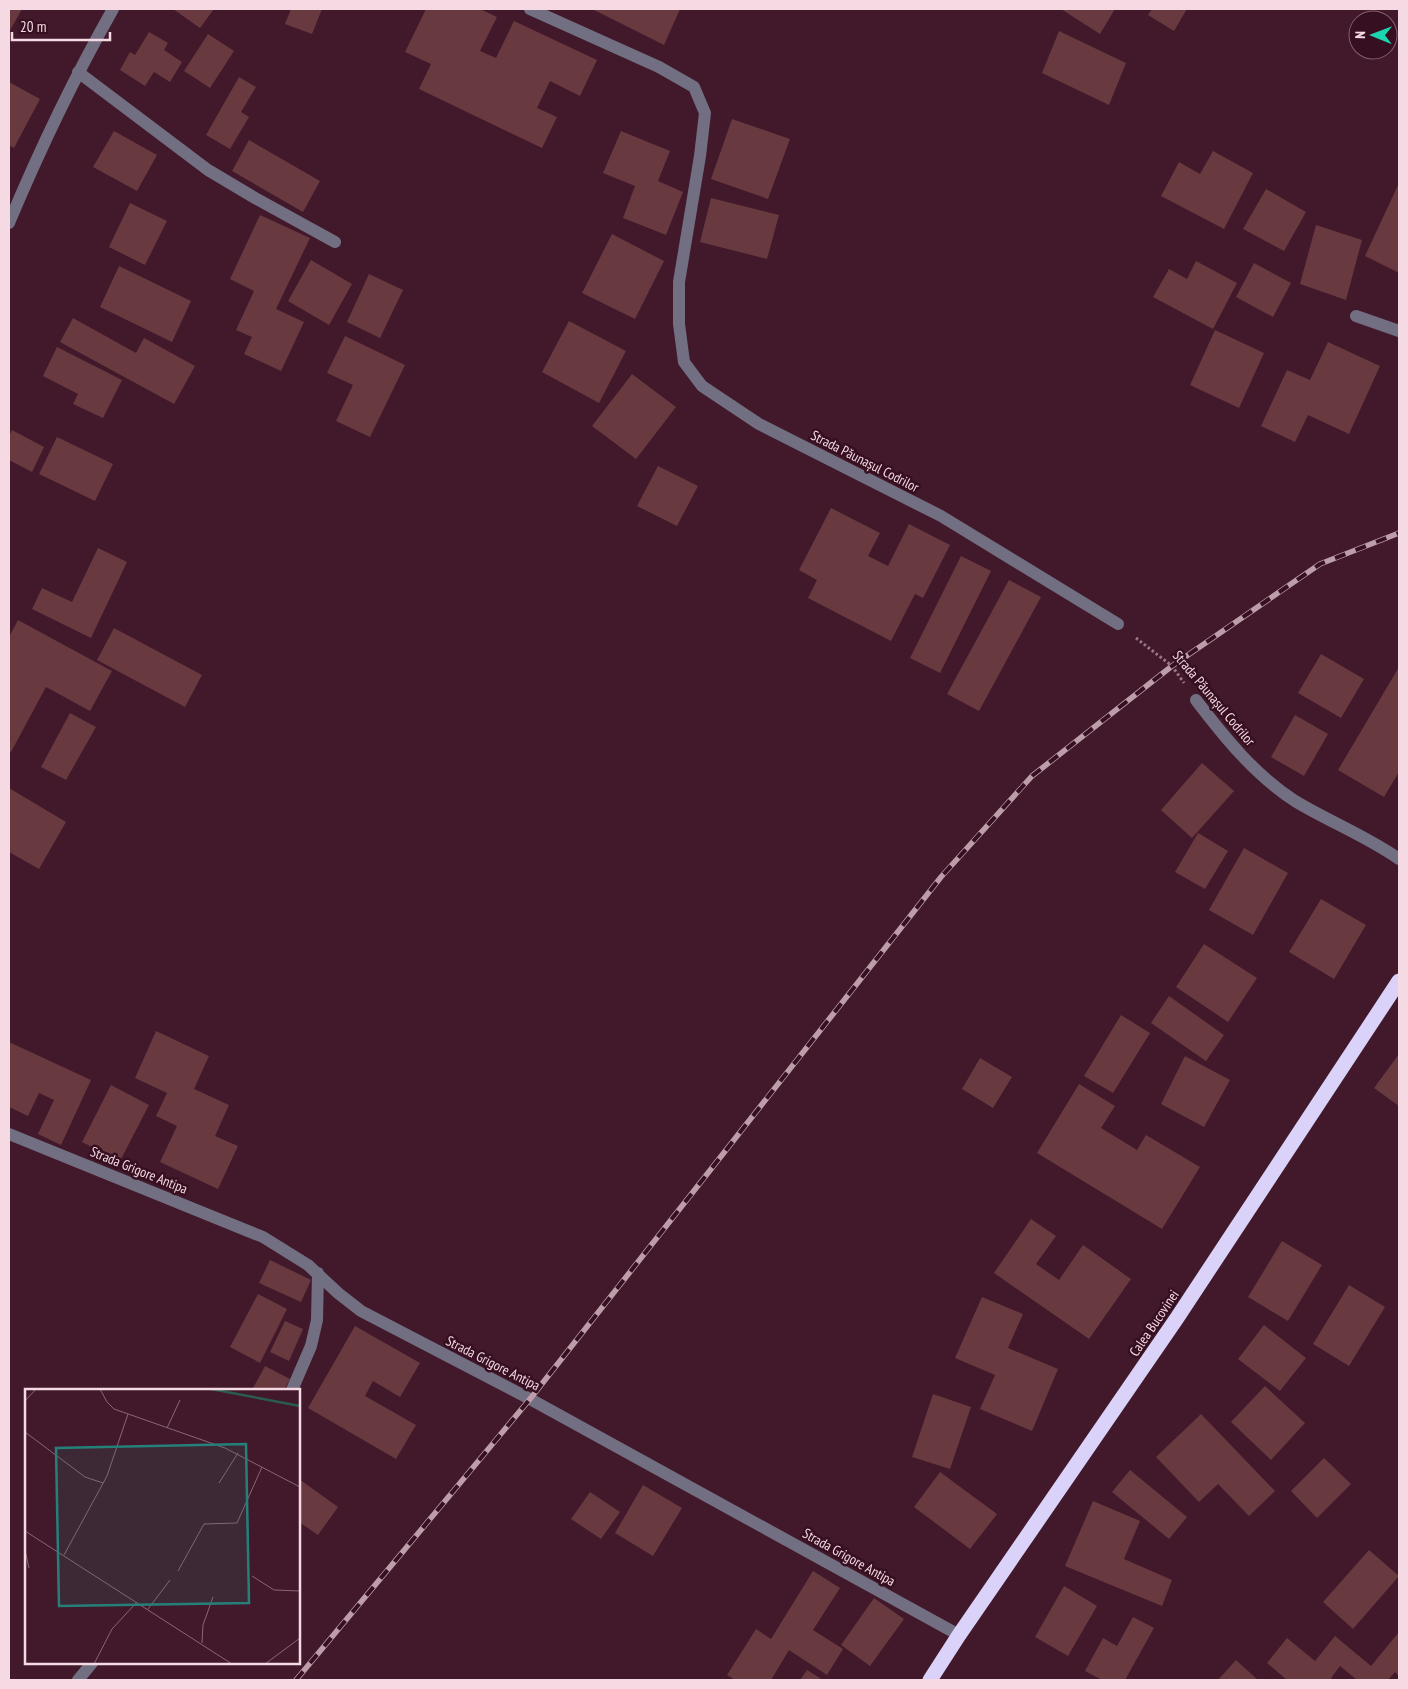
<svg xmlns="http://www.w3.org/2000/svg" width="1408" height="1689" viewBox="0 0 1408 1689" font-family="'PT Sans Narrow',sans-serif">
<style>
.building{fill:#683a3f}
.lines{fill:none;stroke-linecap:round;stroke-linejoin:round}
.path{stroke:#9a7785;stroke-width:3;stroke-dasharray:2.5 2.5;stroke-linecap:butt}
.minor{stroke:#726f82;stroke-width:12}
.highway{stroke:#dad2f9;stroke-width:15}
.rail-casing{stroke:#bd9daa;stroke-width:5.5}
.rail{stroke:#360f21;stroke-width:4;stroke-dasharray:11;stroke-linecap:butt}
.labels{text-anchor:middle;stroke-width:5;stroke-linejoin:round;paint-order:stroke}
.street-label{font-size:14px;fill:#f5d9e3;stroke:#360f21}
.inset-river{fill:none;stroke:#2b5b4f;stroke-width:2.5}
.inset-road{fill:none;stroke:#896675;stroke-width:1}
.view{fill:#26807a;fill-opacity:0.15;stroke:#26807a;stroke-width:2.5}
.inset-edge{fill:none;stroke:#f5d9e3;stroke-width:2.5}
</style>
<rect width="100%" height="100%" fill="#41192b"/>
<!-- building -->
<path class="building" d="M9,9H22L9,32Z
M173,9H214L200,28Z
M291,9H322L312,34L285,24Z
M426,9H480L497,17L480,51L496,58L514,21L597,60L580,96L550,81L537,108L557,117L542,148L419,89L431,64L405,52Z
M592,9H680L664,45Z
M1061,9H1115L1100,34Z
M1152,9H1187L1174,31L1148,15Z
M1059,31L1126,63L1109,105L1042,73Z
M149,32L168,43L164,50L182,62L170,82L154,72L145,86L120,70L130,52L135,55Z
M208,34L234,51L210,88L184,71Z
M239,77L256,87L241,112L249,117L230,149L206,135Z
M9,82L40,99L14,148L9,145Z
M732,119L790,139L768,199L711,179Z
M114,131L157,155L137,191L93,167Z
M621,131L670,151L658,181L683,192L666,235L623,218L635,186L603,173Z
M249,140L320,181L303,212L232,171Z
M1213,151L1253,173L1224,229L1161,196L1179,162L1200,174Z
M1399,183V273L1365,256Z
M1266,189L1306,212L1284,251L1243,229Z
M711,198L779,215L767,259L700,242Z
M130,203L167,221L145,265L109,247Z
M260,215L310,238L276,309L304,322L281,371L244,354L252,337L236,330L254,291L230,279Z
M1316,225L1362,240L1346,300L1300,284Z
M612,234L664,261L635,319L582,293Z
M311,260L352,284L329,325L288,301Z
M1196,261L1237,283L1213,329L1153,297L1169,269L1187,279Z
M1254,263L1291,283L1273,317L1236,297Z
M119,266L191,301L172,342L100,307Z
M369,274L403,290L380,338L347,322Z
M73,318L136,353L144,338L195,366L174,404L60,342Z
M569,321L626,351L599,403L542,372Z
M1215,330L1264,353L1239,408L1190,385Z
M345,336L405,365L370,437L336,421L353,385L327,373Z
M1328,342L1380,366L1349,434L1308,415L1295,442L1261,426L1287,370L1310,380Z
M57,347L122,380L103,418L73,404L78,394L43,376Z
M632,374L676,407L636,459L592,426Z
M12,430L44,447L32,472L9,460V436Z
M57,437L113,464L95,501L39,474Z
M658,466L698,486L677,526L637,506Z
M831,508L880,533L868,556L888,566L909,524L950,545L923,598L915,594L891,641L808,598L817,580L799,570Z
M98,548L127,562L91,638L32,609L42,588L72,602Z
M961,556L991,571L940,673L910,658Z
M1009,580L1041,597L979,711L947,694Z
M18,620L112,671L90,711L46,687L11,752L9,751V637Z
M114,628L202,675L185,707L97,660Z
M1321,654L1364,679L1341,718L1298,693Z
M1399,667V772L1384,797L1338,770Z
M70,713L96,727L66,780L41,767Z
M1295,715L1328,734L1304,776L1271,757Z
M1202,763L1234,791L1192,838L1161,810Z
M9,788L66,822L39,869L9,852Z
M1198,833L1228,851L1205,889L1175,872Z
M1244,848L1288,873L1253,935L1209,910Z
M1321,899L1366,925L1334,979L1289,952Z
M1204,944L1257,978L1228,1022L1176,987Z
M1169,996L1224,1035L1206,1061L1151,1023Z
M1121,1015L1150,1033L1113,1093L1084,1076Z
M156,1031L209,1056L194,1089L229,1105L215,1136L238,1146L218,1189L160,1162L177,1126L156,1116L167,1093L135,1078Z
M9,1042L91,1080L61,1145L38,1134L54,1100L39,1093L28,1116L9,1107Z
M1399,1054V1106L1374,1088Z
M1185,1056L1230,1080L1204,1127L1161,1104Z
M980,1058L1012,1077L993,1108L962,1089Z
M1079,1084L1115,1106L1101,1128L1137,1150L1146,1135L1200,1167L1162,1229L1037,1153Z
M111,1085L149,1105L120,1161L82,1142Z
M1031,1219L1056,1236L1036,1264L1059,1280L1083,1245L1131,1279L1089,1339L994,1273Z
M1282,1241L1322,1265L1288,1321L1248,1297Z
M270,1260L311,1280L301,1302L259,1283Z
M1349,1285L1385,1307L1349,1366L1313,1344Z
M258,1294L287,1309L260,1363L230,1347Z
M982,1297L1023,1314L1008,1348L1058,1369L1032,1431L980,1409L995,1375L955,1358Z
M285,1321L303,1329L289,1361L270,1352Z
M1264,1325L1306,1358L1280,1391L1238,1359Z
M355,1326L420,1363L400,1397L373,1381L365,1396L416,1425L396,1459L308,1408Z
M265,1366L290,1379L284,1390H252Z
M1265,1386L1305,1423L1271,1460L1231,1422Z
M933,1394L971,1407L950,1469L912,1457Z
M1201,1414L1275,1491L1249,1516L1218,1484L1199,1502L1156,1457Z
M1324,1458L1351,1484L1317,1518L1291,1491Z
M1130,1470L1187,1517L1169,1539L1112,1492Z
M940,1472L997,1514L970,1549L914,1507Z
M299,1479L338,1507L318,1535L299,1522Z
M643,1485L682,1508L653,1556L615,1533Z
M590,1492L620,1512L601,1539L571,1519Z
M1093,1501L1140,1521L1124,1559L1172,1580L1162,1606L1065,1566Z
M1369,1550L1399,1576L1353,1629L1323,1602Z
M813,1571L840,1588L813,1630L843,1649L827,1675L789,1650L771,1680H735L727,1675L756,1629L771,1639Z
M1064,1586L1097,1606L1068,1656L1035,1637Z
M874,1598L904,1619L870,1666L841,1645Z
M1133,1617L1154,1628L1125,1680H1102L1085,1671L1103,1638L1117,1646Z
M1399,1632V1676L1395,1672L1388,1680H1357L1340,1666L1331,1678L1334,1680H1287L1267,1663L1287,1638L1315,1661L1335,1636L1371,1666Z
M1236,1660L1258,1680H1218Z
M807,1670L823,1680H800Z"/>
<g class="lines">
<!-- path -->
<path class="path" d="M1136,638L1172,666L1184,683"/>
<!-- minor -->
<path class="minor" d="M530,9L659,67L694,87L705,113L700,156L679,282V324L684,362L702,386L759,424L941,516L1118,624
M78,72L208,170L255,198L335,242
M9,223C40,149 74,78 113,9
M1356,316L1399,331
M1196,700C1225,738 1255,775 1295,801C1328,821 1368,837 1399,859
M9,1134L263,1237L308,1265L338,1293L361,1311L530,1399L959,1635
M292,1390L311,1346L317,1320L318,1273
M78,1680L92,1663"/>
<!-- highway -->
<path class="highway" d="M930,1680L959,1635L1177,1318L1399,981"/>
<defs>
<path id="rail" d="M296,1680L530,1399L941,877L1032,776L1172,666L1320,564L1399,533"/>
</defs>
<!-- rail casing -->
<use href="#rail" class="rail-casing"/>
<!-- rail -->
<use href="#rail" class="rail"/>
</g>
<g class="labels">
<!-- street labels -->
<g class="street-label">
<text transform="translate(865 461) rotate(27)" y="5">Strada Păunașul Codrilor</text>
<text transform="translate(1214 698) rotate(50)" y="5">Strada Păunașul Codrilor</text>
<text transform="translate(139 1170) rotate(22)" y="5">Strada Grigore Antipa</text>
<text transform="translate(1154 1323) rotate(-56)" y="5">Calea Bucovinei</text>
<text transform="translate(493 1363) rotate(27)" y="5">Strada Grigore Antipa</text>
<text transform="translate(849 1557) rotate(29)" y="5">Strada Grigore Antipa</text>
</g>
</g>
<!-- overview -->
<g transform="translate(25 1389)">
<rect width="275" height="275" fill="#41192b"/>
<path class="inset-river" d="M186,0L275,17"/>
<path class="inset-road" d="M75,0L82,13L89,20L200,59L275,98M0,12L11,0M142,39L155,11M0,43L60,88L78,94M194,94L213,64M0,142L207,275M0,161L4,179M39,166L82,87L103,25M153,182L179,135L212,134L237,78M227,187L249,201L275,202M123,220L145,191M177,254L178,236L188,208M69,275L87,240L112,213M240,275L275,249"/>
<path class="view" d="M221,55L224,214L34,217L31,59Z"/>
<rect width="275" height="275" class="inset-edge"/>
</g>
<!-- border -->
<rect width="1408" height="1689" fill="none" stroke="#f5d9e3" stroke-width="20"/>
<!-- north arrow -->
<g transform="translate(1373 35) rotate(271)"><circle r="24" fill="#360f21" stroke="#82606f"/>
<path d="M0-4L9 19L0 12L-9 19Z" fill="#1ed5b1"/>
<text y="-8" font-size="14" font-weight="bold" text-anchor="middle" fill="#f5d9e3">N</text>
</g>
<!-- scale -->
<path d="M12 32v8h98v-8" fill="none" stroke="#f5d9e3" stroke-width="2.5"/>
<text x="20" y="32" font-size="15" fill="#f5d9e3" stroke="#360f21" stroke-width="4" paint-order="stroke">20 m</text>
</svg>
